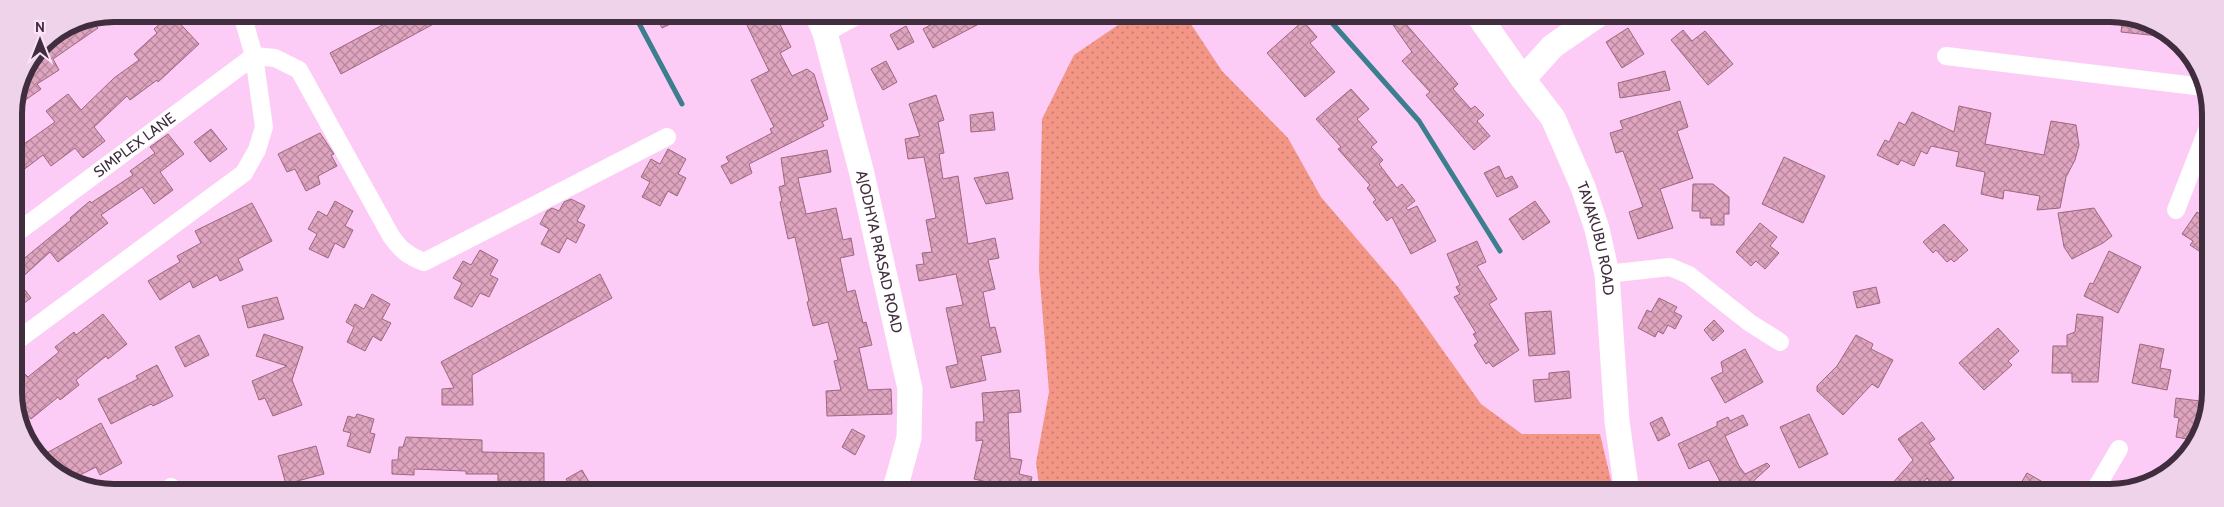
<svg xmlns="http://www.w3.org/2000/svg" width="2224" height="507" viewBox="0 0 2224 507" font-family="Cabin,sans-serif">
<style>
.grass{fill:url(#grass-dots)}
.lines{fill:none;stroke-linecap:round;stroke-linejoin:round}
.stream{stroke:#3c7d8e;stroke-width:5}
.building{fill:url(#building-cross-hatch);stroke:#9d6780}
.street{stroke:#fff;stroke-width:18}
.secondary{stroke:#fff;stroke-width:25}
.labels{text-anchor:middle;stroke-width:4;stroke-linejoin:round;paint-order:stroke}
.street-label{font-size:15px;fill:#402d3e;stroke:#fee1fa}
.rim{fill:none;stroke:#402d3e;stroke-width:6}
</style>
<defs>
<pattern id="grass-dots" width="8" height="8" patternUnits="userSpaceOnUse" patternTransform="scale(1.25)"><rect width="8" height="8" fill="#f39686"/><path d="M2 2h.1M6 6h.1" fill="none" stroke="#c67b6f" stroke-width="1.8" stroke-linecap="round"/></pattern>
<pattern id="building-cross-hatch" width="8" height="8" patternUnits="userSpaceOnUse" patternTransform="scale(1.25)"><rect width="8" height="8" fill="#dfa4be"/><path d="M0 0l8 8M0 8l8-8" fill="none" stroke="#b6869c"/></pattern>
</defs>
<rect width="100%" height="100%" fill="#fdccf6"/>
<!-- grass -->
<path class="grass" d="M1145,15H1185L1222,71L1288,138L1321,197L1398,287L1481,404L1522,434H1600L1614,493L1040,492L1036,463L1049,392L1039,270L1042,119L1074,55L1118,25Z"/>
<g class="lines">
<!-- stream -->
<path class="stream" d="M634,14L682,104
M1325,15L1419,121L1500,251"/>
</g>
<!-- building -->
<path class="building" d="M171,14L199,44L158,82L157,80L130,100L127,96L94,127L105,141L83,158L75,148L51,166L43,155L14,177V151L55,122L46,111L68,94L81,110L114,78L139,60L134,54L157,33L154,29Z
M403,14H452L341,74L330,53Z
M655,14H692L662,28Z
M760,14H775L791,47L780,53L792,76L807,69L814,74L828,119L822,122L824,126L749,164L752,173L731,184L721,166L729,162L726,157L772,133L770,129L774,127L751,80L769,71L745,21Z
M949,15H996L933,48L923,29Z
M1386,15H1398L1458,84L1453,89L1471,109L1475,106L1484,115L1477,121L1490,136L1474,150L1426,95L1430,92L1402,61L1412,52Z
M2123,16H2129L2168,37L2121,32Z
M91,19L98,28L53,59L59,70L37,84L41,89L24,101L18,91L22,76L44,43L76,22Z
M1303,21L1317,37L1310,43L1335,72L1305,97L1267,53Z
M906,26L914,42L898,50L890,35Z
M1628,28L1644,54L1622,68L1606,42Z
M1683,30L1692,41L1705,31L1733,64L1708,85L1671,40Z
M886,61L897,82L883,90L871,69Z
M1665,71L1670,90L1620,98L1618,83Z
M1351,89L1369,109L1357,119L1377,142L1371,147L1383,160L1379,164L1397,188L1402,184L1415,201L1406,208L1408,210L1417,206L1436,241L1411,254L1392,217L1387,221L1373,202L1376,200L1367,188L1370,185L1338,149L1341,147L1316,119Z
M936,95L944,120L938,122L944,153L939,154L943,179L958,176L968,244L995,238L999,258L988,260L995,289L983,292L990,328L995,327L1001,352L981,356L986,380L951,388L946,367L958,364L946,308L963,305L956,274L919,281L916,265L924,264L922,253L932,252L926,220L936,218L924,157L908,159L905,139L920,136L909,104Z
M1680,101L1688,127L1677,131L1693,178L1660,189L1673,228L1638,239L1629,212L1643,207L1623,151L1616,153L1610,133L1623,129L1620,121Z
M1959,106L1991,113L1985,144L2044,155L2051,121L2076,125L2079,145L2075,160L2066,177L2060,208L2037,210L2040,196L2004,190L2003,199L1981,194L1985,172L1956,166L1959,152L1931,146L1927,154L1921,151L1914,166L1901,160L1898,165L1877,155L1885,140L1889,142L1899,122L1905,125L1912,112L1954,132Z
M993,112L995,130L971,132L970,115Z
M211,129L227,149L210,162L194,142Z
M320,133L334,154L331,155L337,166L318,176L320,184L306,191L295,169L287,172L278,154Z
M168,134L184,154L160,172L173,190L154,204L142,187L101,215L108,223L58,262L50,252L18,281L31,298L15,310V266L71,220L70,218L90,201L91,203L133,175L130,171L155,153L150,147Z
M668,149L686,159L678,174L686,178L677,196L668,191L660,206L642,197L650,182L641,177L651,159L660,164Z
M827,150L831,172L798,178L806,214L836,208L843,240L851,238L854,255L840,258L847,292L855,290L863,323L866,322L872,345L859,348L868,390L891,389L892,414L827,416L826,391L841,390L834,361L838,360L828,322L813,326L807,302L809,301L795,237L788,239L780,202L782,201L779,187L785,185L781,158Z
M1784,157L1825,176L1803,223L1762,204Z
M1499,166L1505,179L1512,176L1518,187L1497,197L1484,173Z
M1008,172L1013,199L986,204L974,178Z
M1693,184H1713L1729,197V214H1724V225H1711V218H1700V211H1692Z
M571,199L585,206L577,221L585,225L576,243L567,238L559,253L541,244L549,229L540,224L547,211L552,208L559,211L564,202Z
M335,201L353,211L345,226L353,230L344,248L335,243L328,258L309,249L317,234L308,229L318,211L327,216Z
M1535,201L1550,222L1523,240L1509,219Z
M252,203L272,241L238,259L243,270L220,281L217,275L193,288L190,281L160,300L148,281L180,262L177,256L201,243L195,231Z
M2094,208L2112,236L2103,243L2072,259L2064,247L2058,213Z
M2197,212L2208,219V257L2190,245L2193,241L2182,234Z
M1760,223L1777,237L1770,246L1779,253L1765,269L1756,261L1751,266L1736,252Z
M1944,224L1968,250L1954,262L1951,259L1947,262L1936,250L1933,253L1923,242Z
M1477,241L1486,262L1477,266L1497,299L1489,304L1519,350L1493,367L1489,362L1486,364L1474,345L1478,342L1473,334L1476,333L1454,297L1460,294L1456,287L1460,285L1447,254Z
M480,250L498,260L490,275L498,279L489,297L480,293L472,307L454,298L462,283L453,278L463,261L471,265Z
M2109,251L2141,267L2118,313L2084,296L2090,283L2093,284Z
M600,274L612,298L472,375L473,405H442V389L454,388L441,362Z
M1876,287L1880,303L1857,308L1853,292Z
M372,294L390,304L382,319L391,323L381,341L373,336L365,351L347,342L354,327L346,322L355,304L364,309Z
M277,297L284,319L248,328L242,306Z
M1659,298L1677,307L1674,312L1682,316L1675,329L1668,325L1663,334L1658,331L1655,337L1638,328L1647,310L1651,312Z
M1551,311L1555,354L1529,356L1525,313Z
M103,314L127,344L108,359L106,356L76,380L79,385L60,400L58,397L31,419L16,401V382L25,374L28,377L59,352L55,347L74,332L76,335Z
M2077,314L2103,317L2098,382H2072V373H2052L2053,346H2067V335L2075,332Z
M1714,320L1724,331L1713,341L1704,330Z
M1998,328L2019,351L2008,361L2012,365L1984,390L1959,363Z
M264,334L303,347L292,380L302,405L273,416L265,398L259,400L252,381L287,366L256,356Z
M199,335L209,355L185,367L175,347Z
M1856,335L1873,344L1871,349L1893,360L1878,388L1872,384L1843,415L1817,391V386L1837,366Z
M2140,344L2164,349L2160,368L2171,370L2167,390L2132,383Z
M1745,349L1763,382L1725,403L1711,378L1723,372L1721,362Z
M157,365L173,396L153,406L151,404L111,424L98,399L138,379L136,376Z
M1569,371L1571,398L1535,402L1533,380L1549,379V373Z
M1019,390L1021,412L1008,413L1010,458L1022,460L1019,474L1032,477L1029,492L986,491L987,482L974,479L983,440L976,441V422H984L982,393Z
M2176,398L2208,402L2206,415L2205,418L2200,417L2198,430L2192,440L2176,437L2179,418L2174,417Z
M357,414L374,419L370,433L375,434L370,453L347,446L351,433L343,431L348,416L355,418Z
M1809,414L1828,454L1799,468L1780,427Z
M1743,415L1748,425L1725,436L1739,466L1745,474L1767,463L1770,466L1749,485V489L1742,493H1726L1709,460L1689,469L1678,444L1717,426V422L1728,417L1730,421Z
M1662,417L1670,435L1658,441L1650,423Z
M1922,422L1935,439L1929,443L1954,478L1942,487L1938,482L1933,486L1927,478L1914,493H1884L1913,460L1898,439Z
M101,423L122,463L100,475L96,467L72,479L50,467L43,455Z
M852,429L865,436L855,455L842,447Z
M406,437L482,440V452L544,453V483L498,482V474H466V471L414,469V475L392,474V460H398L399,447H403Z
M316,446L324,474L286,484L278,456Z
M582,470L595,492H574L566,479Z
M2027,473L2062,493H2015Z"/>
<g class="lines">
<!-- street -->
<g class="street">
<path d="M825,33L860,14"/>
<path d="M1946,56L2204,87"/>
<path d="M2176,210L2208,128"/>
<path id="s1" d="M15,234L254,56L275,58L299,70L391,236C400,249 408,256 424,262L667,137"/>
<path d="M1607,274L1670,267L1689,275L1750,323L1780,342"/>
<path d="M15,342L244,173L257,150L264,127L254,56L242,14"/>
<path d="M171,487L172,491"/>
<path d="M2093,493L2119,449"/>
</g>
<!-- secondary -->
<g class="secondary">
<path id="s2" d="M817,14L825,33L862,174L910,389L909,438L897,482L892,492"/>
<path id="s3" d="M1478,15L1523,79L1553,118L1583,187L1597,229L1607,274L1617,421L1627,493"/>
<path d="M1523,79L1553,46L1598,15"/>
</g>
</g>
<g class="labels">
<!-- street labels -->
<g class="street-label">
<text dy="5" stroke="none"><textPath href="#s1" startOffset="149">SIMPLEX LANE</textPath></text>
<text dy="5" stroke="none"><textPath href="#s3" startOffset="256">TAVAKUBU ROAD</textPath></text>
<text dy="5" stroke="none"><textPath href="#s2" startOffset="246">AJODHYA PRASAD ROAD</textPath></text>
</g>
</g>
<!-- crop -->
<path d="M0 0H2224V507H0ZM114 22H2110A92 92 0 0 1 2202 114V392A92 92 0 0 1 2110 484H114A92 92 0 0 1 22 392V114A92 92 0 0 1 114 22Z" fill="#efd3eb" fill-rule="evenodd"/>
<path class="rim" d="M114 22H2110A92 92 0 0 1 2202 114V392A92 92 0 0 1 2110 484H114A92 92 0 0 1 22 392V114A92 92 0 0 1 114 22Z"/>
<!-- north arrow -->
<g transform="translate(40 40)" stroke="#fee1fa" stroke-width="4" paint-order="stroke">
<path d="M0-4L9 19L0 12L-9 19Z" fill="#402d3e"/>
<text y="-8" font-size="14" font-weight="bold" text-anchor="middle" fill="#402d3e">N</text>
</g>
</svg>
